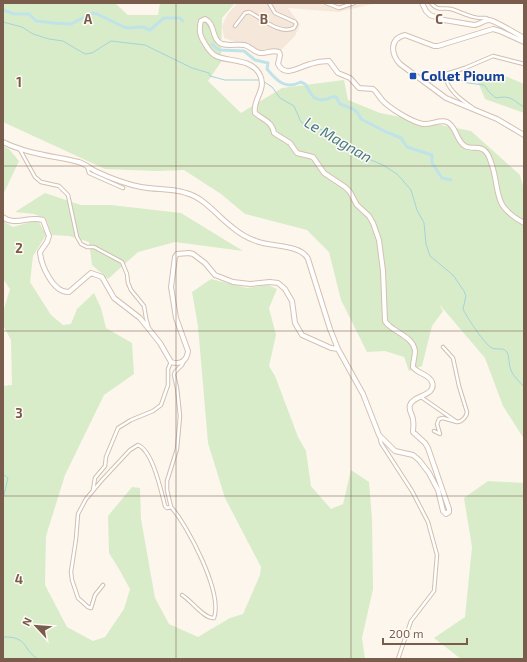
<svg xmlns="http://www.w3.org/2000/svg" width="527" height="662" viewBox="0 0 527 662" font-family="'Exo 2',sans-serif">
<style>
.residential{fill:#f5e8da}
.green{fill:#d8ecc9}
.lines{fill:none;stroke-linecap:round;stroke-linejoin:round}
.stream{stroke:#a5d3da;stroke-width:1}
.canal{stroke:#bfe3e8;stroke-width:3}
.street-casing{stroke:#d1beb0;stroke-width:4.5}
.secondary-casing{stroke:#d6c0b0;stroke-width:6}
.street{stroke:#fff;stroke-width:2.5}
.secondary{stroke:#fff;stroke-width:4}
.grid{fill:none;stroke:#7a5c4d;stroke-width:1;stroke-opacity:0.55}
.transit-dot{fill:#1a4fb4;stroke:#fffaf3;stroke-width:1.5}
.labels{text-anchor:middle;stroke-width:3;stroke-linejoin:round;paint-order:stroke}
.transit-label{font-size:14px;font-weight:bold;fill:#164399;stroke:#fffaf3;text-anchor:start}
.water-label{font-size:15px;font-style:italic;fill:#437c86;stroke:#fffaf3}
.grid-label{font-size:13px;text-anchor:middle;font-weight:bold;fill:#7a5c4d;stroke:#fffaf3;stroke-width:3;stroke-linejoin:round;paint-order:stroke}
</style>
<rect width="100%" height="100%" fill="#fdf6ec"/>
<!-- residential -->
<path class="residential" d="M237,3H377L338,12L288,8L300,24L295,36L281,50L260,51L224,38L222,26L227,15Z"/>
<!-- green -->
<path class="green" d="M3,3H115L128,15H158L160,3H235L222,18L221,62L208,81L241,113L282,88L344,80L348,100L380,113L471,131L520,175L524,190V439L503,406L485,358L439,304L443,311L432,326L422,366L409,371L404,357L385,351L367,352L341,300L329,252L307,230L245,214L221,194L184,170L157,171L105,169L3,122Z
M503,75L524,84V113L485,99L478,82Z
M3,146L9,149L19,161L3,195Z
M45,193L81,205H111L181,213L243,251L175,242L138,252L108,279L92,265L89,242L69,236L52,235L46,219L34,214L15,212Z
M38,220L46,235L33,256L30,282L51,315L63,325L71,324L77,309L94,293L101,308L106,328L132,343L134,374L104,395L65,475L46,536L45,585L67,627L93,641L105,637L124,609L130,589L119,569L109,553L108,516L132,487L140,488L141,519L155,598L169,624L198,637L230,618L243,614L260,575L261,567L225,498L208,443L198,326L192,292L211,279L247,288L268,285L277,289L269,308L276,335L269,366L275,376L298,437L306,451L311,486L331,509L343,504L351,470L369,482L372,519L373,589L362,638L365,659H3V386L12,385L11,340L3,325V312L10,289L3,279V221L13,227Z
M488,481L524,483V659H461L434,638L465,617L472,547L464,498Z"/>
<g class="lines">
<!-- stream -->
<path class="stream" d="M3,22L22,27L33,34L49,39L63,41L85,54L92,53L111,41L145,45L192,68L209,73L210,76L225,80H260
M454,77L468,83L484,85L490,93L496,98C512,95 512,100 524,107
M263,81L272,87L280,98L294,106L301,122L308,126L327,131L339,144L359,153L371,160L383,165L397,174L411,190L417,210L424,223L426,244L430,256L453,275L464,291L466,296L463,309C466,316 485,345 492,348C497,350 503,347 507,352C510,357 508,364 511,370C513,376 520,382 524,387
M3,474L8,478L3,499
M3,637C29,636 22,650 38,659"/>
<!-- canal -->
<path class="canal" d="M3,10L14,14H29L36,21L54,23L71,24L92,13L97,14L124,27L129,28L143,27L150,30L164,18H180L183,21
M212,44L216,48L220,50L244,51L255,60L268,63L267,69C277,81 285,90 301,82L305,84C311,92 312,103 327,99C330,98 332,96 336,97L340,104L353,109L357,112L361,119L384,131L401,138L407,147L432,155V163L442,178L451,180"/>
<defs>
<path id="street" d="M326,3L339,8L354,3
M431,3C438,12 443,7 451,9C464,13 472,19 486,18L488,19
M235,26L245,13L249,12C262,18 279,35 294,28L296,24L295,22L275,13L269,3
M473,108C463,101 444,88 446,74L465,68L493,56L524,64
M19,148L35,177L41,182L59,186L68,195L77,237L81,244L87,247H94L122,262L127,274L128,283L131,290L144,306L146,318L149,329
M87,166L89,173L123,188
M421,397L457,422C462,422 467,416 467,412L459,386L453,358L443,347
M434,431L440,434L437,424L439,419L443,418L457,422
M379,435L381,443L412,491L428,522L437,555L434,591L411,621L398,659
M93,490L95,478L105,466L106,457L118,428L131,420L153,411L161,405L168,385V369L171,362
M171,507C188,526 223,593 214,618C204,619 191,600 182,595
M103,585L95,595L91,608L88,607L78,598L72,580L71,572L76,539L78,514L86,499L102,480L130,450L138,445C153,451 161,491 165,506L167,508L171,507L167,490V481L177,449L180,416L177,388L174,375L175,372L182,365L184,361"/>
<path id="secondary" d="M422,3L426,11L430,15L444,20L474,25C479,25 484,20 489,20C494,20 517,34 524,38
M524,42L500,31L493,29L438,46H434L405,35C389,39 391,54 400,64L446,98L497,119L524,135
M3,142C27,154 54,156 79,162C85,164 90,168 95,171C110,178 125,184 141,187C156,190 172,188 186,193C205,198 217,216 232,227C239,233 247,238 256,241C270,247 301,244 308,259L330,329L338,349L363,394L379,435L395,451L413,455L419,460L429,473L438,490L443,511L446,514L449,512V509L428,448L425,443L413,432C413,428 414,424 413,420C413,415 408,410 410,405C413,395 437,396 432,382C429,374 418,374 413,367C413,361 415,356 415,351C413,335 391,332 385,321L383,271L379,240L373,223L369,216L357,205L350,192L345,187L324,173L313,157L297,153L290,143L274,133C272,121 263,120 255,113C252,100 267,90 260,75C252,58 228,62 216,56C210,53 207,47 204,42C199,35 199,28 201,21L205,19C216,24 211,40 222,44C229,46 237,44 244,45C250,46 254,52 260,53C267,54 272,49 279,52L280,55L278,64C285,78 299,67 310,64C316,62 323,61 329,61L338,73L350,78L359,88L373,89C378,93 380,99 385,103C393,110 412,122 423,124C431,125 440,119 447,122C457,127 456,141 465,146C472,150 480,145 485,151C489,154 490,160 492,165C501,195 492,205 524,223
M3,217C15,227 29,215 43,220L49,236L47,242L40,252C41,265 53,293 69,292L91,273L102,277L114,298L140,318L160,343L171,362C180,365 187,361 188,351L176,318L172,293L171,287L175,257L177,254L189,253L193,254L205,263L215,275L233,282L250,284L270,282L278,283L285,289L292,301L295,323L302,335L331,348L338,349"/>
</defs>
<!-- street casing -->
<use href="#street" class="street-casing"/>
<!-- secondary casing -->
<use href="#secondary" class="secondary-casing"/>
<!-- street -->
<use href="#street" class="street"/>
<!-- secondary -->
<use href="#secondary" class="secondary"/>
</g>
<!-- grid -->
<path class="grid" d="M176,3V659M351,3V659M3,166H524M3,331H524M3,496H524"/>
<!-- markers -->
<rect class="transit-dot" x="409" y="72" width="8" height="8" rx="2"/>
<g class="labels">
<!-- transit labels -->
<g class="transit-label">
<text x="421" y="81">Collet Pioum</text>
</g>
<!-- water labels -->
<g class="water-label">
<text transform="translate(338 140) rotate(30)" y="5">Le Magnan</text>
</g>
</g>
<g class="grid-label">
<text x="88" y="24">A</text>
<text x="264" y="24">B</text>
<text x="439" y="24">C</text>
<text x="19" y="87">1</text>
<text x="19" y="253">2</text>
<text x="19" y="418">3</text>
<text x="19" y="584">4</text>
</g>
<!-- border -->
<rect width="527" height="662" fill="none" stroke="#7a5c4d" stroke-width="8"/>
<!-- north arrow -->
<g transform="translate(36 626) rotate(296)" stroke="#fffaf3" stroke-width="3" paint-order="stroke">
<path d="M0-3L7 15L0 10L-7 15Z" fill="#7a5c4d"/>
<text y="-6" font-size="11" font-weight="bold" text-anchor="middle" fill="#7a5c4d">N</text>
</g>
<!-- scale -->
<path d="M383 638v6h84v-6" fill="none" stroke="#7a5c4d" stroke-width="2"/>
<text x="389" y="638" font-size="12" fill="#7a5c4d" stroke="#fffaf3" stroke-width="3" paint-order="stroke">200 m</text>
</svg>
